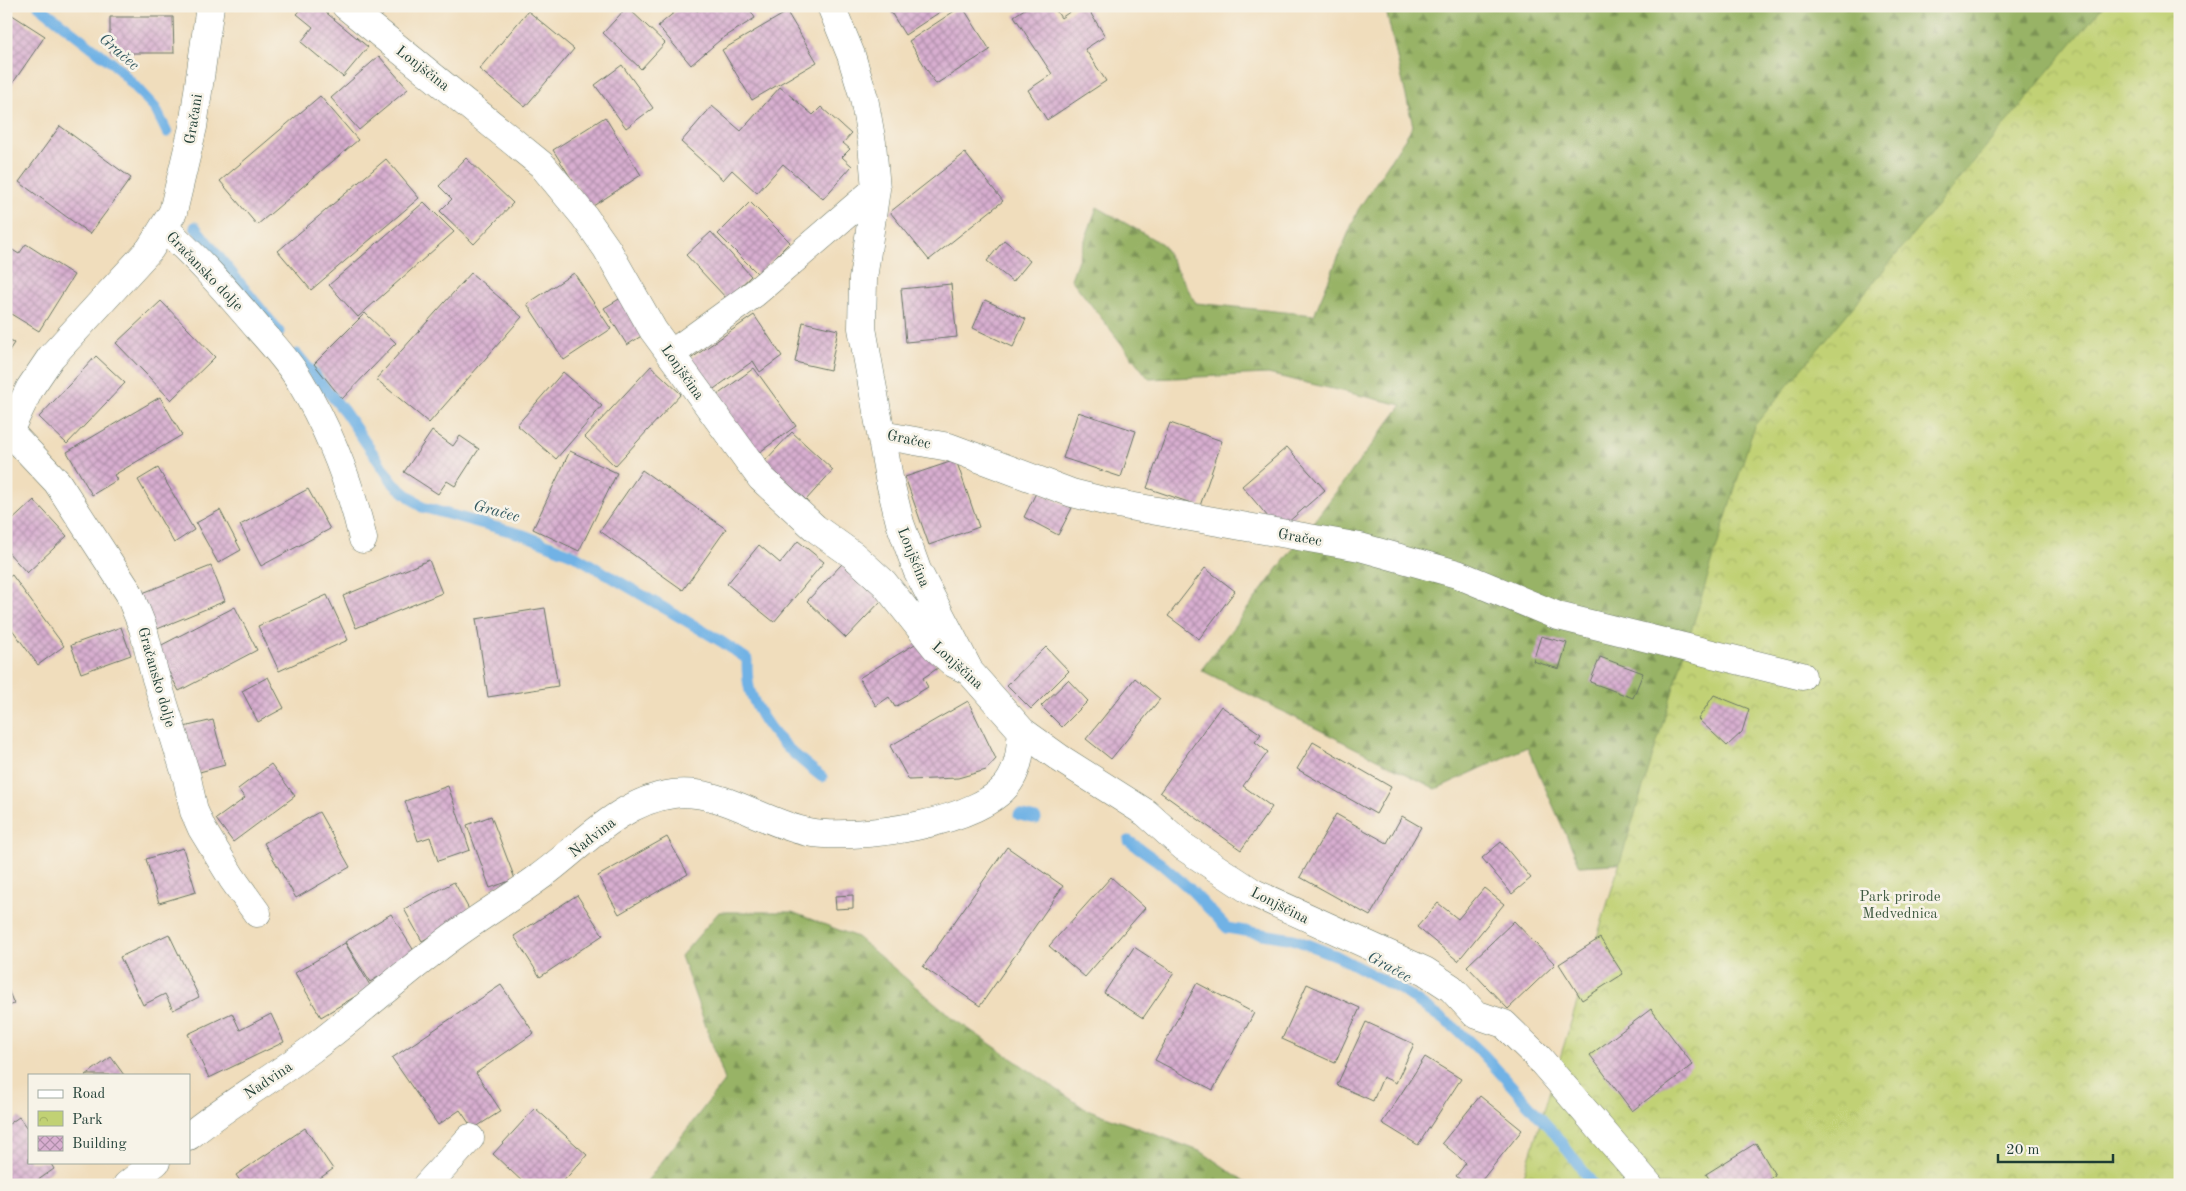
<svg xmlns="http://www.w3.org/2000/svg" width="2186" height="1191" viewBox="0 0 2186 1191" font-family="'Old Standard TT',serif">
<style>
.forest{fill:url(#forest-firs);stroke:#5c784d}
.park{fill:url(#park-crowns);stroke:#708754}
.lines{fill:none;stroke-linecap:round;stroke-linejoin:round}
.stream{stroke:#71b2e5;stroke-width:11}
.building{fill:url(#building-cross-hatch)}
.street-casing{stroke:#687564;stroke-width:29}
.secondary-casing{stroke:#687564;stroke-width:29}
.street{stroke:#fff;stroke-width:28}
.secondary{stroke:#fff;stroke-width:28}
.labels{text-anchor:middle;stroke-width:5;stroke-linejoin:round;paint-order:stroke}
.street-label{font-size:15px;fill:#1f3d34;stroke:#f7f3e8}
.park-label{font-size:15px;fill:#3f5b41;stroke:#f7f3e8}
.water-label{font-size:16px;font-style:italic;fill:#345a60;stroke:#f7f3e8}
</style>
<defs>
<pattern id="forest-firs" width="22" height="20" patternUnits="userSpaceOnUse" patternTransform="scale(1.25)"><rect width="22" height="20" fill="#98b366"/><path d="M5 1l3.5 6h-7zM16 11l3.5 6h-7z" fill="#7b9355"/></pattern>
<pattern id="park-crowns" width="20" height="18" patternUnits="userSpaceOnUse" patternTransform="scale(1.25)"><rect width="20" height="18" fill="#c1d174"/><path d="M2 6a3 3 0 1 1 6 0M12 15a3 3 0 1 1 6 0" fill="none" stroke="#a5b465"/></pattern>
<pattern id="building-cross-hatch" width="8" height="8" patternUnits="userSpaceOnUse" patternTransform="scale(1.25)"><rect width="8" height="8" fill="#d8aed0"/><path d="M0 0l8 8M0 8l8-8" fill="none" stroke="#af8faa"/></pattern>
</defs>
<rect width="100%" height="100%" fill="#f7f3e8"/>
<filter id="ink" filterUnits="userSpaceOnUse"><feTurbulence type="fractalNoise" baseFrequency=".02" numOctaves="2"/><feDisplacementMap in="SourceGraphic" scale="10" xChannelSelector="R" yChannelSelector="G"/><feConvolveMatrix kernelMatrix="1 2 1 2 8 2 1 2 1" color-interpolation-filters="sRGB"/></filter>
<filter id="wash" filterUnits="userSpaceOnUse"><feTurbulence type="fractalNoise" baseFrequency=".0096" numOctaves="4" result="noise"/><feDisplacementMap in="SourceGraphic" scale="20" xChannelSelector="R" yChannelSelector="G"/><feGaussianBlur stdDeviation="1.12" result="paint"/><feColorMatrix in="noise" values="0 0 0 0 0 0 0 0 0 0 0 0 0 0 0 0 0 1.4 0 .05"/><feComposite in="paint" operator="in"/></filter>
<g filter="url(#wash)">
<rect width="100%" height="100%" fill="#f0ddbc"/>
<!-- forest -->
<path class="forest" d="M1385,6H2180V1185L1817,852L1580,866L1527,747L1436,789L1201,670L1402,405L1268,374L1149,379L1071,279L1097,207L1162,244L1196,303L1314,315L1358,210L1413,126Z
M719,912H792L857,937L954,1019L1084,1108L1202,1152L1250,1185H644L725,1080L681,956Z"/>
<!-- park -->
<path class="park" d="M2103,6H2180V1185H1521L1754,426Z"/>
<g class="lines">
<!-- stream -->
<path class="stream" d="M39,6L116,66L155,108L167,132
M195,227L279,332
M297,354L344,411L394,484L422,507L524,535L574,555L722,642L747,659C747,669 747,681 750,691C763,729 791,753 822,777
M1019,815L1036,819
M1129,841L1160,863L1190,889L1227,928L1293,939L1337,956L1401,990L1455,1028L1483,1054L1555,1134L1594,1185"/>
</g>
<g id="blocks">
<!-- building -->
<path class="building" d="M304,6H318L368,47L343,77L301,42L313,27L297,14Z
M363,6H391L378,20Z
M682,6H692L697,11L705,6H748L755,18L720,40L691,65L658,26Z
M887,6H949L905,35Z
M962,6L990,50L936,84L909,41Z
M1029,6H1053L1061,18L1078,6H1086L1105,36L1085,49L1106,81L1047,120L1028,90L1052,74L1014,16Z
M627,7L665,43L641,69L603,33Z
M6,11L45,36L6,93Z
M528,11L574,49L525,107L479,69Z
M787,12L817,62L752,100L722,50Z
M110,17H173L174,53H110Z
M379,56L408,89L359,130L331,98Z
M622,65L653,108L626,128L595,85Z
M780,87L813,115L821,107L851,134L843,143L850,149L842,157L852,166L823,199L783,164L757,193L732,170L723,180L681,142L712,106L741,131Z
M320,96L358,140L257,225L220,181Z
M605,117L641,175L590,208L553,150Z
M60,126L131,178L90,234L19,182Z
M965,153L1003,201L929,260L890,212Z
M466,158L513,203L474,244L440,211L452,199L439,186Z
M386,159L419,198L311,290L278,251Z
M424,202L454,232L358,317L329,285Z
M750,202L790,242L758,274L718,234Z
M711,232L751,276L727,299L686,255Z
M1004,240L1030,261L1013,282L987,261Z
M26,244L74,275L39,331L6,311V246L19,254Z
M471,273L522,317L429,423L376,379Z
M574,273L611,329L564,360L527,304Z
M951,284L957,337L906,342L901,289Z
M621,298L643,335L627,345L604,308Z
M985,300L1026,319L1013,347L973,328Z
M161,301L215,357L171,400L116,343Z
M365,313L396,343L342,399L314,364Z
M754,315L782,356L760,372L753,361L711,391L689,360Z
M803,322L838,330L830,370L795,362Z
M6,339L14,343L6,355Z
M96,356L125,383L67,444L39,417Z
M651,366L681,394L615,466L585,437Z
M754,368L796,426L757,454L716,396Z
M563,372L602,406L556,459L517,425Z
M160,397L182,435L114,475L117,480L92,495L67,452Z
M1078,412L1136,431L1121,477L1063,458Z
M1170,423L1222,441L1200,506L1147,488Z
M432,431L453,446L460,436L479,449L455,486L447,481L438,494L404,472Z
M792,432L833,470L806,500L764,462Z
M1287,447L1325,490L1279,530L1242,486Z
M570,451L617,473L579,551L533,529Z
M956,460L979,527L929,545L905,477Z
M158,468L194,530L174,543L138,480Z
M642,470L726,529L683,590L600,531Z
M308,489L330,529L261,566L240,525Z
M1037,491L1072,508L1058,535L1024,517Z
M34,500L67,536L27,573L6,550V526Z
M220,510L241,550L218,563L196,523Z
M798,541L824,562L774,622L727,584L759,545L780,563Z
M429,560L442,593L356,628L343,596Z
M842,564L882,600L846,638L807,601Z
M211,566L225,601L150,632L135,596Z
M1205,568L1235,591L1199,639L1168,616Z
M12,575L64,646L38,665L6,621V579Z
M327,595L348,640L279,671L258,626Z
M235,607L257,650L179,691L156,648Z
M545,608L558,686L488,697L476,619Z
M121,627L131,655L81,673L71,645Z
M1541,636L1567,643L1559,669L1533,661Z
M920,641L938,668L923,678L928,687L895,707L889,697L876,706L859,678Z
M1046,647L1069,671L1031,709L1007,685Z
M1600,657L1643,673L1633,698L1590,682Z
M268,677L284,708L258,722L242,691Z
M1135,678L1160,699L1111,759L1086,739Z
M1068,680L1088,701L1062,727L1041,706Z
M1714,695L1749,709L1742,732L1727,746L1698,719Z
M968,701L996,759L986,770L958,778L909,780L890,746Z
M1221,706L1261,734L1255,742L1268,752L1243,786L1272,807L1241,850L1160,792Z
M213,720L225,765L196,773L184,727Z
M1313,742L1391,787L1376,814L1297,769Z
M271,764L295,796L233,842L216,819L245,798L238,789Z
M448,786L470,850L438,861L430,837L418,841L405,801Z
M319,812L350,867L296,898L264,843Z
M1336,814L1387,843L1402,816L1421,827L1370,916L1300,877Z
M491,816L515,879L490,888L467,825Z
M667,837L688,874L619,914L598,876Z
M1501,842L1531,878L1512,894L1482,858Z
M1007,847L1063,886L980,1006L923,967Z
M183,848L196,892L159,903L146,859Z
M1111,877L1145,908L1085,977L1049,946Z
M454,882L471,913L422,941L404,909Z
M1484,888L1504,904L1458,961L1417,927L1438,903L1458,919Z
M577,895L603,935L540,977L514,936Z
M853,895V908L836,909L835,896Z
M391,914L416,954L370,982L345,942Z
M1514,921L1555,964L1508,1009L1467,966Z
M169,934L199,997L173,1010L165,994L143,1005L120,957Z
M1600,938L1623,974L1582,1000L1559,964Z
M345,943L371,987L321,1017L295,973Z
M1134,947L1174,973L1143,1018L1104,993Z
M1197,983L1254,1013L1213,1090L1155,1060Z
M1307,984L1360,1008L1335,1063L1282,1039Z
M6,985L14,1004L6,1007Z
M501,985L534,1033L476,1073L501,1111L473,1129L460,1110L438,1125L392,1058Z
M1651,1009L1693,1065L1632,1111L1590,1055Z
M232,1013L240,1030L271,1014L284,1042L209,1078L188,1034Z
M1366,1022L1414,1044L1396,1083L1383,1077L1373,1101L1337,1085Z
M111,1057L124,1075H86Z
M1425,1057L1461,1079L1418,1145L1382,1123Z
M1480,1096L1522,1130L1478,1185H1467L1456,1176L1466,1163L1442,1143Z
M535,1108L587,1155L560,1185H526L493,1154Z
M19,1117L29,1131V1162H50L54,1169L31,1185H6V1126Z
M305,1128L333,1169L310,1185H243L236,1175Z
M1756,1143L1775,1175L1760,1185H1713L1706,1174Z"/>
</g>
</g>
<g filter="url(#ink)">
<use href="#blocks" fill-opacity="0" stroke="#687564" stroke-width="1"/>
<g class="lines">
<defs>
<path id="street" d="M346,6L542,165L584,216L607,249L653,330L761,478L815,528L853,555L884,583L936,648L953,663L969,671L1022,731L1061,759L1146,813L1184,847L1254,893L1425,971L1451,988L1475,1014L1504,1024L1538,1057L1649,1185
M831,6L851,55L864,98L872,143L876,189L863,279L862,328L889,478L900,523L917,570L969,670
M164,228C199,259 228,293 258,328C273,345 289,362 300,381C330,431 350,483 363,539
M671,354L755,293L876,189
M10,432L57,482L129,593L143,628L154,672L187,778L194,811L202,829L232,878L257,913
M881,435L949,447L1072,493L1112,503L1360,547L1457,574L1558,616L1802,676
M189,1136C228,1104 272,1079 312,1049C362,1011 408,969 459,932C484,914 512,897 538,878C580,848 619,801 673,794C720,788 763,823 808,832C854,841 986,824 1011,779C1020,764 1020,748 1022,731
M127,1185L156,1162
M427,1185L470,1138"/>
<path id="secondary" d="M6,437L30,388L51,357L150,249L173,212L193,127L210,6"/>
</defs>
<!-- street casing -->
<use href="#street" class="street-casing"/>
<!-- secondary casing -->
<use href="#secondary" class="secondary-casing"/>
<!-- street -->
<use href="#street" class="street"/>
<!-- secondary -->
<use href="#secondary" class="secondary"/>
</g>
</g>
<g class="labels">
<!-- street labels -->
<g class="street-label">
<text transform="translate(423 68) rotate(38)" y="5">Lonjščina</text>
<text transform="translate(193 119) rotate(-81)" y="5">Gračani</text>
<text transform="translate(205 271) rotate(46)" y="5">Gračansko dolje</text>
<text transform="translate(683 372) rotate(55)" y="5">Lonjščina</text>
<text transform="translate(909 439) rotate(12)" y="5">Gračec</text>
<text transform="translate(1300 537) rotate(10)" y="5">Gračec</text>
<text transform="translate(914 557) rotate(68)" y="5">Lonjšćina</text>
<text transform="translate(958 665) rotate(42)" y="5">Lonjščina</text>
<text transform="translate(157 677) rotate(74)" y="5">Gračansko dolje</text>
<text transform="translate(592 837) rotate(-38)" y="5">Nadvina</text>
<text transform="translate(1280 905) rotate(27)" y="5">Lonjščina</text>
<text transform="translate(268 1080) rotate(-34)" y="5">Nadvina</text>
</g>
<!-- park labels -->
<g class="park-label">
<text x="1900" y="901">Park prirode<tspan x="1900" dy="17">Medvednica</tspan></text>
</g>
<!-- water labels -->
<g class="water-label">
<text transform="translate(120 51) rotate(41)" y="6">Gračec</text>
<text transform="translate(497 510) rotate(15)" y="6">Gračec</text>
<text transform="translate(1390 966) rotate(29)" y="6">Gračec</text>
</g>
</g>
<!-- margin -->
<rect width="2186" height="1191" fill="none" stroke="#f7f3e8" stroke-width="25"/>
<!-- legend -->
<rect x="28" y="1074" width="162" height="90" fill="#f7f3e8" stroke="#a1aaa0"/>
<rect x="38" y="1090" width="25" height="8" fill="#ffffff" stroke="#a1aaa0"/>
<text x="72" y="1098" font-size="15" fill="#1f3d34">Road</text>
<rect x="38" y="1111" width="25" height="15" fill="url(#park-crowns)" stroke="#a1aaa0"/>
<text x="72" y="1124" font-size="15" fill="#1f3d34">Park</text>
<rect x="38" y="1136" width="25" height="15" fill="url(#building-cross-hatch)" stroke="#a1aaa0"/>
<text x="72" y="1148" font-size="15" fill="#1f3d34">Building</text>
<!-- scale -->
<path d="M1998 1154v8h115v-8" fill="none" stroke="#1f3d34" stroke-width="2.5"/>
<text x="2006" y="1154" font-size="15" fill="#1f3d34" stroke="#f7f3e8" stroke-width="4" paint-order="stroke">20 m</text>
</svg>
